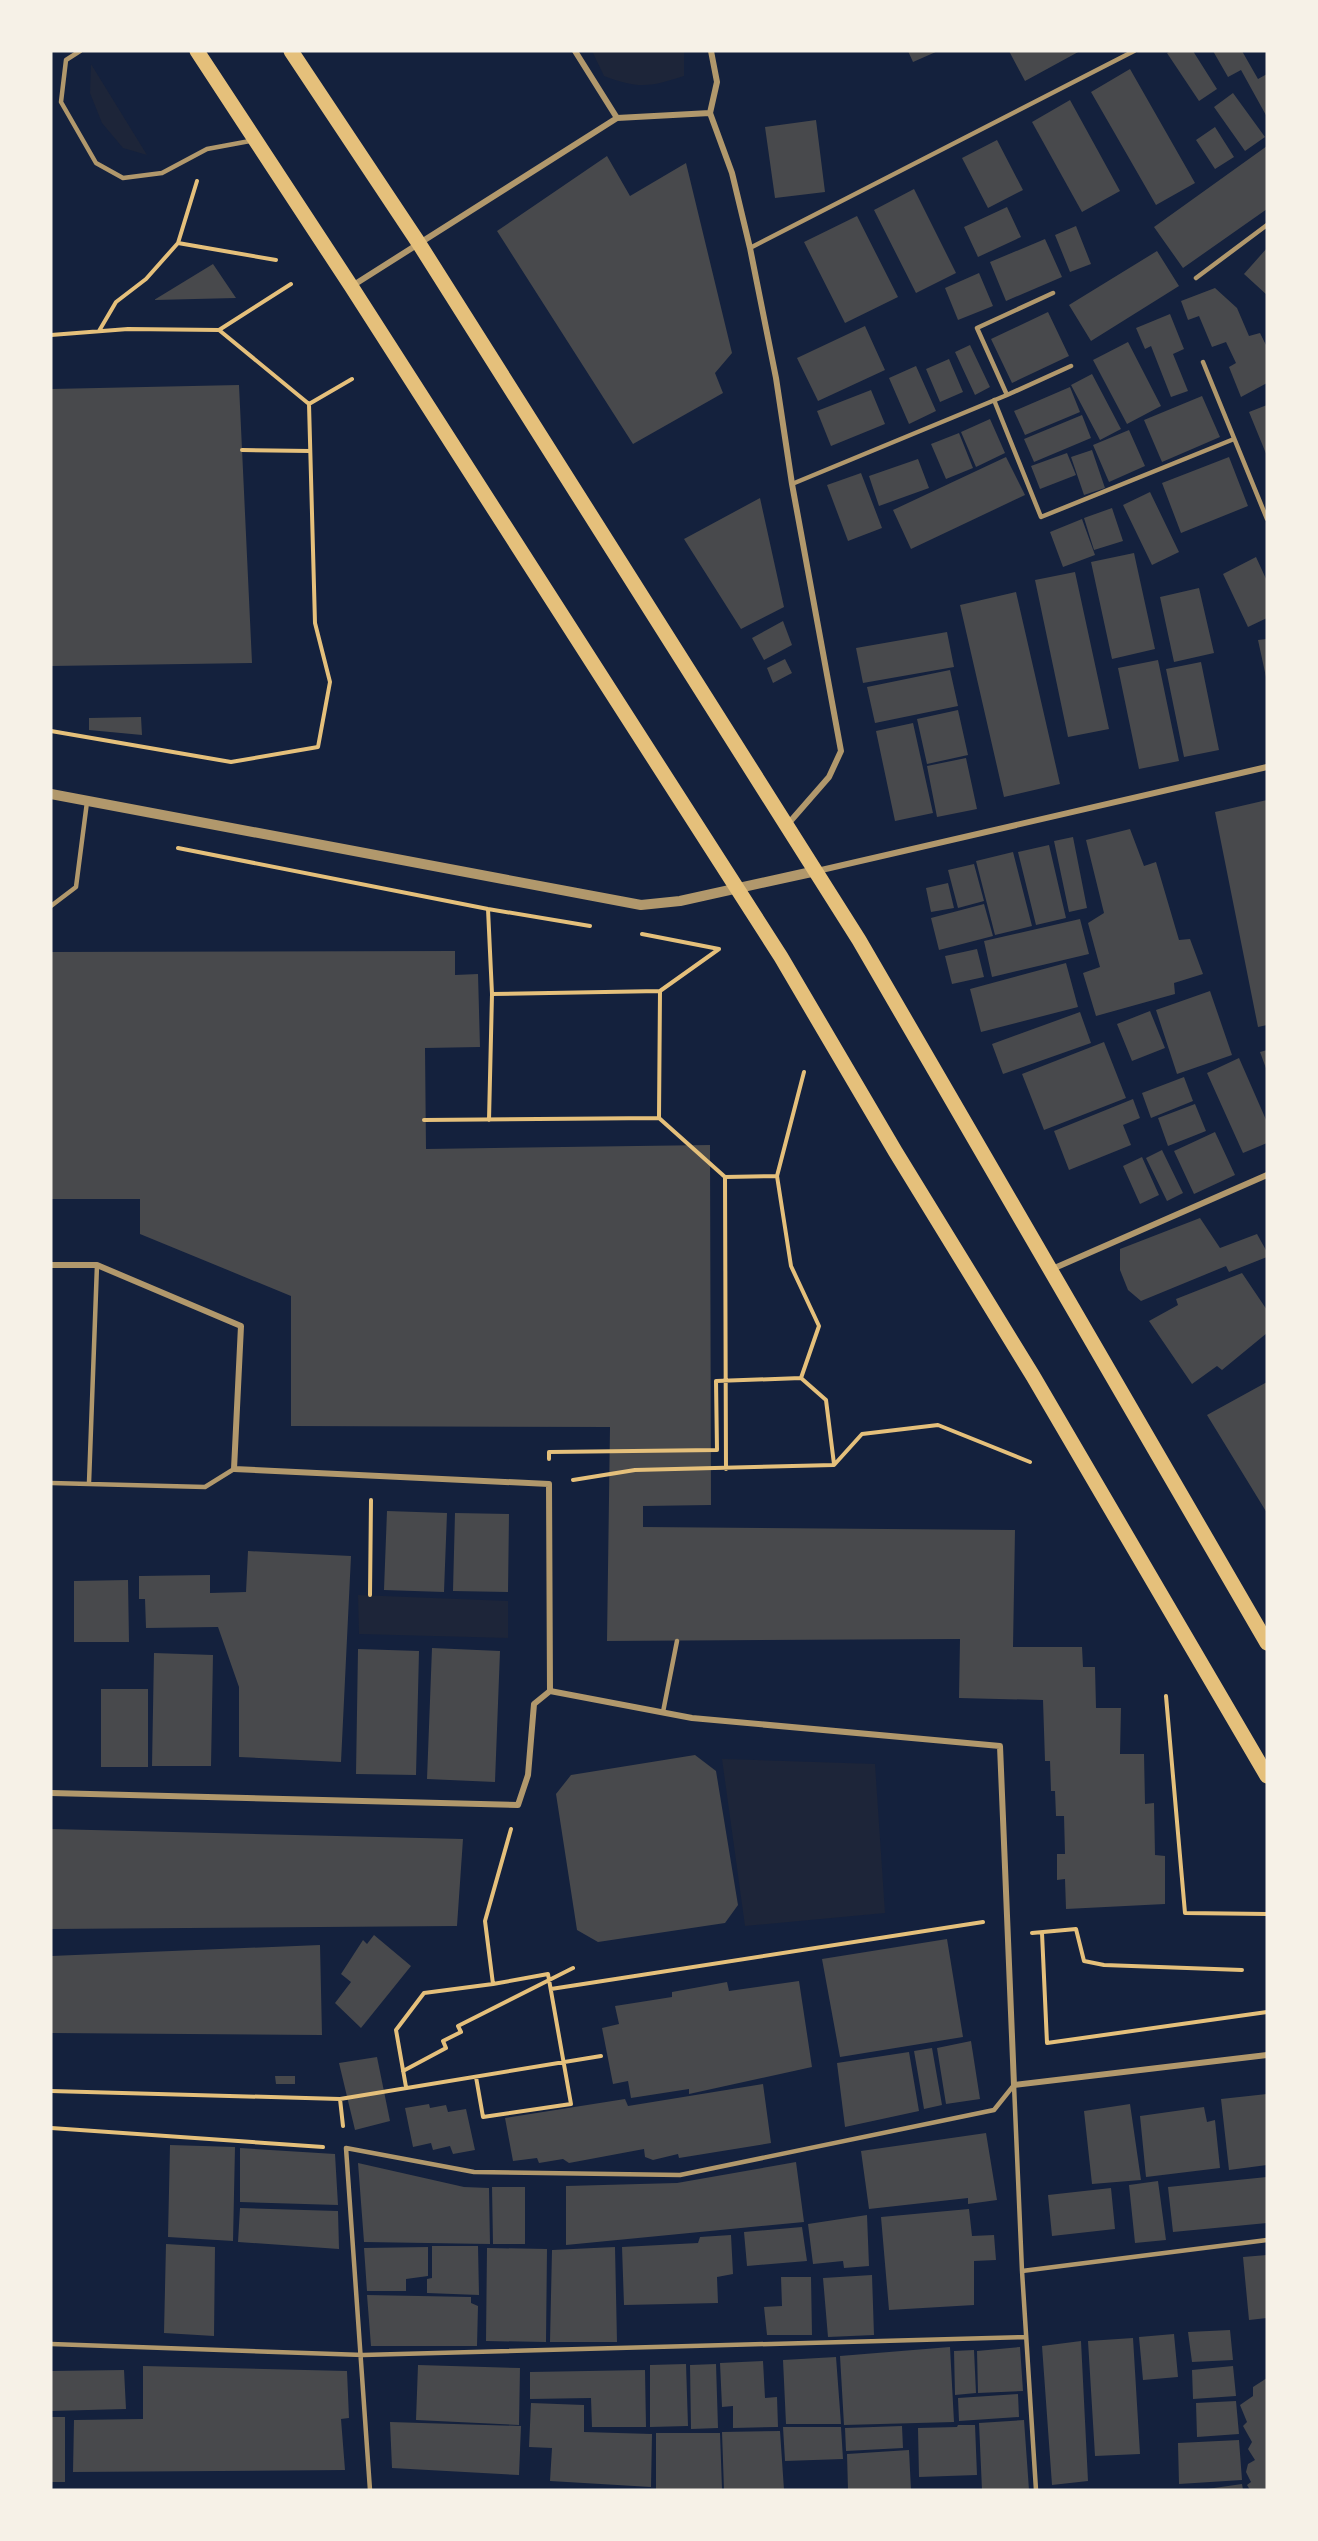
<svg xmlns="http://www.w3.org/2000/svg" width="1318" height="2541" viewBox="0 0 1318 2541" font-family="Roboto,sans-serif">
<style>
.green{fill:#1d2539}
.building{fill:#48494c}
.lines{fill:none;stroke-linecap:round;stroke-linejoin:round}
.path{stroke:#e5c07b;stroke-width:4}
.service{stroke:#b1986c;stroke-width:4.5}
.minor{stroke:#b1986c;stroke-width:6}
.tertiary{stroke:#b1986c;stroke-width:10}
.primary{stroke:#e5c07b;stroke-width:15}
</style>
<rect width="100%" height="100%" fill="#14213d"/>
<!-- green -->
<path class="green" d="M592,51H684V76C650,87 638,89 604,76Z
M91,64L147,155L123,148L102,123L90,93Z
M358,1595L508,1601V1638L359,1634Z
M722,1759L875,1764L885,1913L745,1926Z"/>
<!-- building -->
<path class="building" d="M908,51H938L913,62Z
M1009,51H1080L1025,81Z
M1171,51H1193L1217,89L1199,101L1167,53Z
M1213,51H1242L1258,79L1267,74V117L1241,70L1228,77Z
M1130,69L1195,183L1156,205L1091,92Z
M1233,93L1265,137L1245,151L1214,107Z
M1070,100L1120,191L1082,212L1032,122Z
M816,120L825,192L775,198L765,127Z
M1215,127L1234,157L1215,169L1196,140Z
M997,140L1023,190L988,208L962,158Z
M1267,146V209L1183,268L1154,227Z
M607,156L630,196L686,163L732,353L715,373L723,393L633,444L497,231Z
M914,189L956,273L916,293L874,210Z
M1007,207L1021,237L978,257L964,227Z
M857,216L898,297L845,323L804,242Z
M1076,226L1091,264L1070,272L1055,235Z
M1045,239L1062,277L1006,301L990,262Z
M1267,248V295L1244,274Z
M1157,251L1179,286L1091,341L1069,305Z
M213,264L236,298L154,300Z
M979,273L993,306L958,320L945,288Z
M1215,288L1237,308L1249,336L1260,333L1267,347V383L1241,397L1229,367L1236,363L1226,342L1212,347L1199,316L1188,320L1181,301Z
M1048,312L1069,356L1012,383L991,339Z
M1170,314L1184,349L1173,354L1188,391L1171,397L1151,346L1145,349L1136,328Z
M865,326L885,370L818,401L797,358Z
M1128,342L1161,406L1127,424L1093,360Z
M970,345L990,387L975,395L955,352Z
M949,359L963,392L940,402L926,369Z
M916,366L936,411L909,424L889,378Z
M1092,374L1121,429L1100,440L1071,385Z
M239,385L252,663L51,666V389Z
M1070,387L1080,412L1025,435L1014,411Z
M871,390L885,424L831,446L817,411Z
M1202,396L1220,437L1162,462L1144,420Z
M1267,405V456L1249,412Z
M1082,415L1091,438L1034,462L1024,439Z
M990,419L1005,453L976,467L961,432Z
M1129,430L1145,466L1109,482L1093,445Z
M959,433L973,468L946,479L931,444Z
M1092,450L1105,488L1084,495L1071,457Z
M1067,453L1076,475L1040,489L1031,466Z
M1006,457L1025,495L911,549L893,510Z
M1229,457L1248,506L1181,533L1162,483Z
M918,459L929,488L879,506L869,476Z
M861,473L882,528L848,541L827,485Z
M1150,492L1179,552L1152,565L1123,505Z
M760,498L784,607L741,629L684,539Z
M1112,508L1123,541L1094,550L1084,518Z
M1082,519L1095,555L1063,567L1050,532Z
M1134,553L1155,649L1112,659L1091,562Z
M1256,557L1267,581V618L1248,627L1223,574Z
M1075,572L1109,729L1068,737L1035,580Z
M1199,588L1214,653L1174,662L1160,597Z
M1016,592L1060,784L1004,797L960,605Z
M783,621L792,645L764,660L752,638Z
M947,632L954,667L863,683L856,648Z
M1267,639V677H1266L1258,640Z
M785,659L792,673L773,683L767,668Z
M1158,660L1179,761L1139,769L1118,668Z
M1201,662L1219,750L1184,757L1166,669Z
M950,670L958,706L875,723L867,687Z
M958,710L968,755L927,764L917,719Z
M141,717L142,735L89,730V718Z
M913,723L933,813L895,821L876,731Z
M966,758L977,809L937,817L927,766Z
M1267,800V1025L1258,1027L1215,812Z
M1130,829L1144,866L1156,862L1179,940L1190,939L1203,974L1174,983L1175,994L1096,1016L1083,973L1100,967L1088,923L1104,913L1086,840Z
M1073,837L1087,908L1069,912L1054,841Z
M1049,845L1066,918L1036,925L1018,852Z
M1013,852L1032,926L995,935L976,861Z
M974,864L984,901L958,908L948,870Z
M948,883L954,908L931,912L926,888Z
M984,904L993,936L939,950L931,918Z
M1080,919L1089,954L992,977L984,941Z
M977,949L984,977L952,984L945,956Z
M455,951V975L478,974L480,1047L425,1048L426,1149L710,1145L711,1505L643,1506V1527L1015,1530L1013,1647H1082L1083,1667H1095L1096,1708H1121L1120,1754H1144L1145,1804L1154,1803L1155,1855L1165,1856V1904L1066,1909L1065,1879L1057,1880V1854H1065L1064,1816H1056L1055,1791H1051L1050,1761H1045L1043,1700L959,1698L960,1639L607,1641L610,1427L291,1426V1296L140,1234V1199H51V952Z
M1066,963L1078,1007L981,1032L970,989Z
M1210,991L1232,1055L1177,1074L1156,1010Z
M1150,1011L1165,1048L1132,1061L1117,1024Z
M1080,1012L1091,1043L1003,1074L992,1044Z
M1104,1042L1126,1098L1044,1130L1022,1074Z
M1267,1050V1071L1260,1052Z
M1239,1058L1267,1122V1143L1243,1153L1207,1073Z
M1184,1077L1193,1101L1151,1118L1142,1093Z
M1133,1099L1140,1118L1123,1125L1131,1145L1069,1170L1054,1131Z
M1195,1104L1206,1131L1168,1146L1158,1118Z
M1215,1132L1235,1175L1194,1194L1174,1151Z
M1162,1150L1183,1193L1167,1201L1146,1158Z
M1142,1157L1159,1195L1140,1204L1123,1166Z
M1200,1218L1220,1248L1257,1234L1267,1252V1257L1229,1272L1226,1266L1141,1301L1128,1290L1120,1270V1249Z
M1242,1273L1267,1310V1333L1222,1370L1217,1366L1192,1384L1149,1321L1178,1305L1176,1299Z
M1267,1382V1513L1207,1415Z
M387,1511L447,1513L444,1592L384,1590Z
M455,1513L509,1514L508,1592L453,1591Z
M248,1551L351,1556L341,1762L239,1757V1687L218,1627L146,1628L145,1599H139V1576L210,1575V1593L246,1592Z
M128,1580L129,1642H74V1581Z
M432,1648L500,1651L495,1782L427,1779Z
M358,1649L419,1651L416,1775L356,1774Z
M154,1653L213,1655L211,1766H152Z
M101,1689H148V1767H101Z
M695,1755L716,1771L738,1905L725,1923L598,1942L577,1930L556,1794L571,1775Z
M51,1829L463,1839L457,1926L51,1929Z
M374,1935L411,1966L361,2028L335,2003L351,1982L341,1974L363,1940L367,1944Z
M947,1939L963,2037L840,2057L822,1959Z
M320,1945L322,2035L51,2033V1956Z
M799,1981L812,2067L689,2094V2089L631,2098L628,2081L613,2084L602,2028L619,2024L615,2006L672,1997V1992L727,1982L729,1991Z
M971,2041L980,2099L946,2104L937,2048Z
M932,2048L942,2105L924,2109L914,2051Z
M909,2052L919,2111L845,2127L837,2063Z
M377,2057L390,2121L355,2130L339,2063Z
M275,2076H295V2084H276Z
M763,2084L771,2143L679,2158L678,2154L653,2160L645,2157L644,2149L569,2163L563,2159L539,2163L537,2158L513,2161L505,2118L625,2099L628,2106Z
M1267,2094V2165L1229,2170L1221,2099Z
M429,2104L430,2108L446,2105L448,2112L466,2109L475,2150L453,2154L450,2146L433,2150L431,2143L413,2147L405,2108Z
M1130,2104L1141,2180L1092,2184L1084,2111Z
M1204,2107L1207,2122L1215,2120L1220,2168L1146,2177L1140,2116Z
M986,2133L997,2200L968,2204V2198L869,2209L861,2151Z
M170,2145L235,2147L233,2241L168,2237Z
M240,2148L335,2154L338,2205L240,2202Z
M796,2162L804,2222L566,2245V2186L677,2183Z
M358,2163L464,2187L489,2188L490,2244L364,2242Z
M1267,2177V2223L1173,2232L1168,2187Z
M1158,2181L1166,2240L1135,2243L1129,2185Z
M492,2187H525V2244H493Z
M1111,2188L1115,2229L1052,2236L1048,2195Z
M240,2208L338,2211L339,2249L238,2242Z
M969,2209L972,2236L994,2235L996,2260L974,2261V2305L889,2310L881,2217Z
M867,2215L869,2266L844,2268L843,2261L813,2264L808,2224Z
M802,2227L807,2261L747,2266L744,2232Z
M731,2235L733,2274L717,2277L718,2303L624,2305L622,2247L698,2243L700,2237Z
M166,2244L215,2247L214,2336L164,2333Z
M432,2246H478L479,2295L427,2293V2279L432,2278Z
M428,2247V2276L406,2279V2291H367L364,2248Z
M615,2247L617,2342H550L552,2250Z
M487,2248L547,2249L546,2342L486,2341Z
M1267,2255V2318L1249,2320L1243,2257Z
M872,2275L874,2335L828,2337L823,2278Z
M781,2277H811L812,2335H767L764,2307L782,2306Z
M367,2295L471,2297V2303L478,2306L477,2346H371Z
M1230,2330L1233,2360L1192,2362L1188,2332Z
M1174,2334L1178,2377L1143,2380L1139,2337Z
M1133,2338L1140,2454L1095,2456L1088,2341Z
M1081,2341L1088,2481L1052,2485L1042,2346Z
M950,2347L954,2422L844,2425L840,2356Z
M1020,2347L1023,2391L978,2393L977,2351Z
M974,2350L976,2393L955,2395L954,2351Z
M836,2357L841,2424H786L783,2360Z
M763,2361L765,2398L777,2397L778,2427L733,2428V2406L722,2407L720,2363Z
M686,2364L688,2426L650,2427V2365Z
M716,2364L718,2428L691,2429L690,2365Z
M418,2365L520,2368L519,2425L416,2420Z
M143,2366L347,2371L349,2418L341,2419L345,2470L73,2472L74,2420L143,2419Z
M1233,2366L1236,2396L1193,2399L1192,2370Z
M124,2370L126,2409L51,2411V2371Z
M645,2370L646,2427H592L591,2398L530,2399V2372Z
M1267,2378V2490H1250L1247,2485L1251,2482L1246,2472L1248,2464L1255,2460L1248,2449L1252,2442L1243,2426L1247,2422L1240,2405L1253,2396V2387Z
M1018,2394L1019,2417L959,2421L958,2398Z
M1236,2401L1239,2434L1197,2437L1196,2403Z
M531,2403L584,2405V2432L652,2434L651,2487L550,2481L552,2448L529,2447Z
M51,2417H65V2482H51Z
M1024,2420L1029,2490H982L979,2423Z
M390,2422L521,2426L519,2475L392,2468Z
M958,2425H975L977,2475L919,2477L918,2428L957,2427Z
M902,2426L903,2448L846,2451L845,2428Z
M783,2427H841L843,2459L785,2461Z
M780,2431L784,2490H724L722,2432Z
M656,2433H720L722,2489H656Z
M1239,2440L1242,2480L1179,2484L1178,2443Z
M909,2450L911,2490H848L847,2454Z
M1242,2484L1243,2490H1207V2489Z"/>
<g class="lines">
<!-- path -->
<path class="path" d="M197,181L178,243L276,260
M219,330L291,284
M99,331L116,302L146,279L178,243
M51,335L128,329L219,330L309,404L352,379
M242,450L310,451
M51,731L231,762L318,747L330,682L315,623L309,404
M178,848L488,909L590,926
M488,909L492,994
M642,934L719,949
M804,1072L777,1176L791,1266L819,1326L801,1378L826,1400L834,1464
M659,1118L660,991
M424,1120L659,1118L725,1177L777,1176
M489,1120L492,994L660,991L719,949
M725,1177L726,1469
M549,1459V1452L717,1450L716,1381L801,1378
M573,1480L635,1470L834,1465L862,1434L938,1425L1030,1462
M370,1595L371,1500
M1166,1696L1185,1913L1267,1914
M1032,1933L1076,1929L1084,1961L1104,1965L1242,1970
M1042,1933L1047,2043L1267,2012
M551,1989L983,1922
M403,2071L446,2048L443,2041L461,2032L458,2026L573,1968
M476,2077L483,2117L571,2104L548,1974L493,1984
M406,2087L396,2030L424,1993L493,1984L485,1921L511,1829
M51,2091L340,2099L601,2056
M340,2099L343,2126
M51,2128L323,2147"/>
<!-- service -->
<path class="service" d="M80,51L66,60L61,102L96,163L123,178L162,173L207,149L250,141
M750,248L1134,51
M1196,278L1267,225
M1203,362L1267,519
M1007,395L1071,366
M994,400L1041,517L1234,439
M792,484L1007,395L977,328L1053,293
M51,906L76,887L87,802
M51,1483L205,1487L234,1469
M89,1483L97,1265
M663,1712L677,1641
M1014,2085L1022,2271L1036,2490
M1022,2271L1267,2240
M51,2344L363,2355L1026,2337
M370,2490L346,2148L474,2172L680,2175L994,2110L1014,2085"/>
<!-- minor -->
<path class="minor" d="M575,51L617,118
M711,51L717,82L710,113L732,173L750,248L776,378L792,484L841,751L829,777L788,824
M352,286L617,118L710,113
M817,871L1267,767
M51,1265H97L241,1326L234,1469L549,1484L550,1691L534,1704L528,1775L518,1805L51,1793
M1050,1270L1267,1175
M550,1691L692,1718L1000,1746L1014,2085L1267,2055"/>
<!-- tertiary -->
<path class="tertiary" d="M51,794L641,905L680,901L816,871"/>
<!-- primary -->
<path class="primary" d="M197,51L351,286L781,957L895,1151L1033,1376L1267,1776
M291,51L418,242L859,940L1267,1643"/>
</g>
<!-- border -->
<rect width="1318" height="2541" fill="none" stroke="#f6f1e7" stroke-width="105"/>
</svg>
